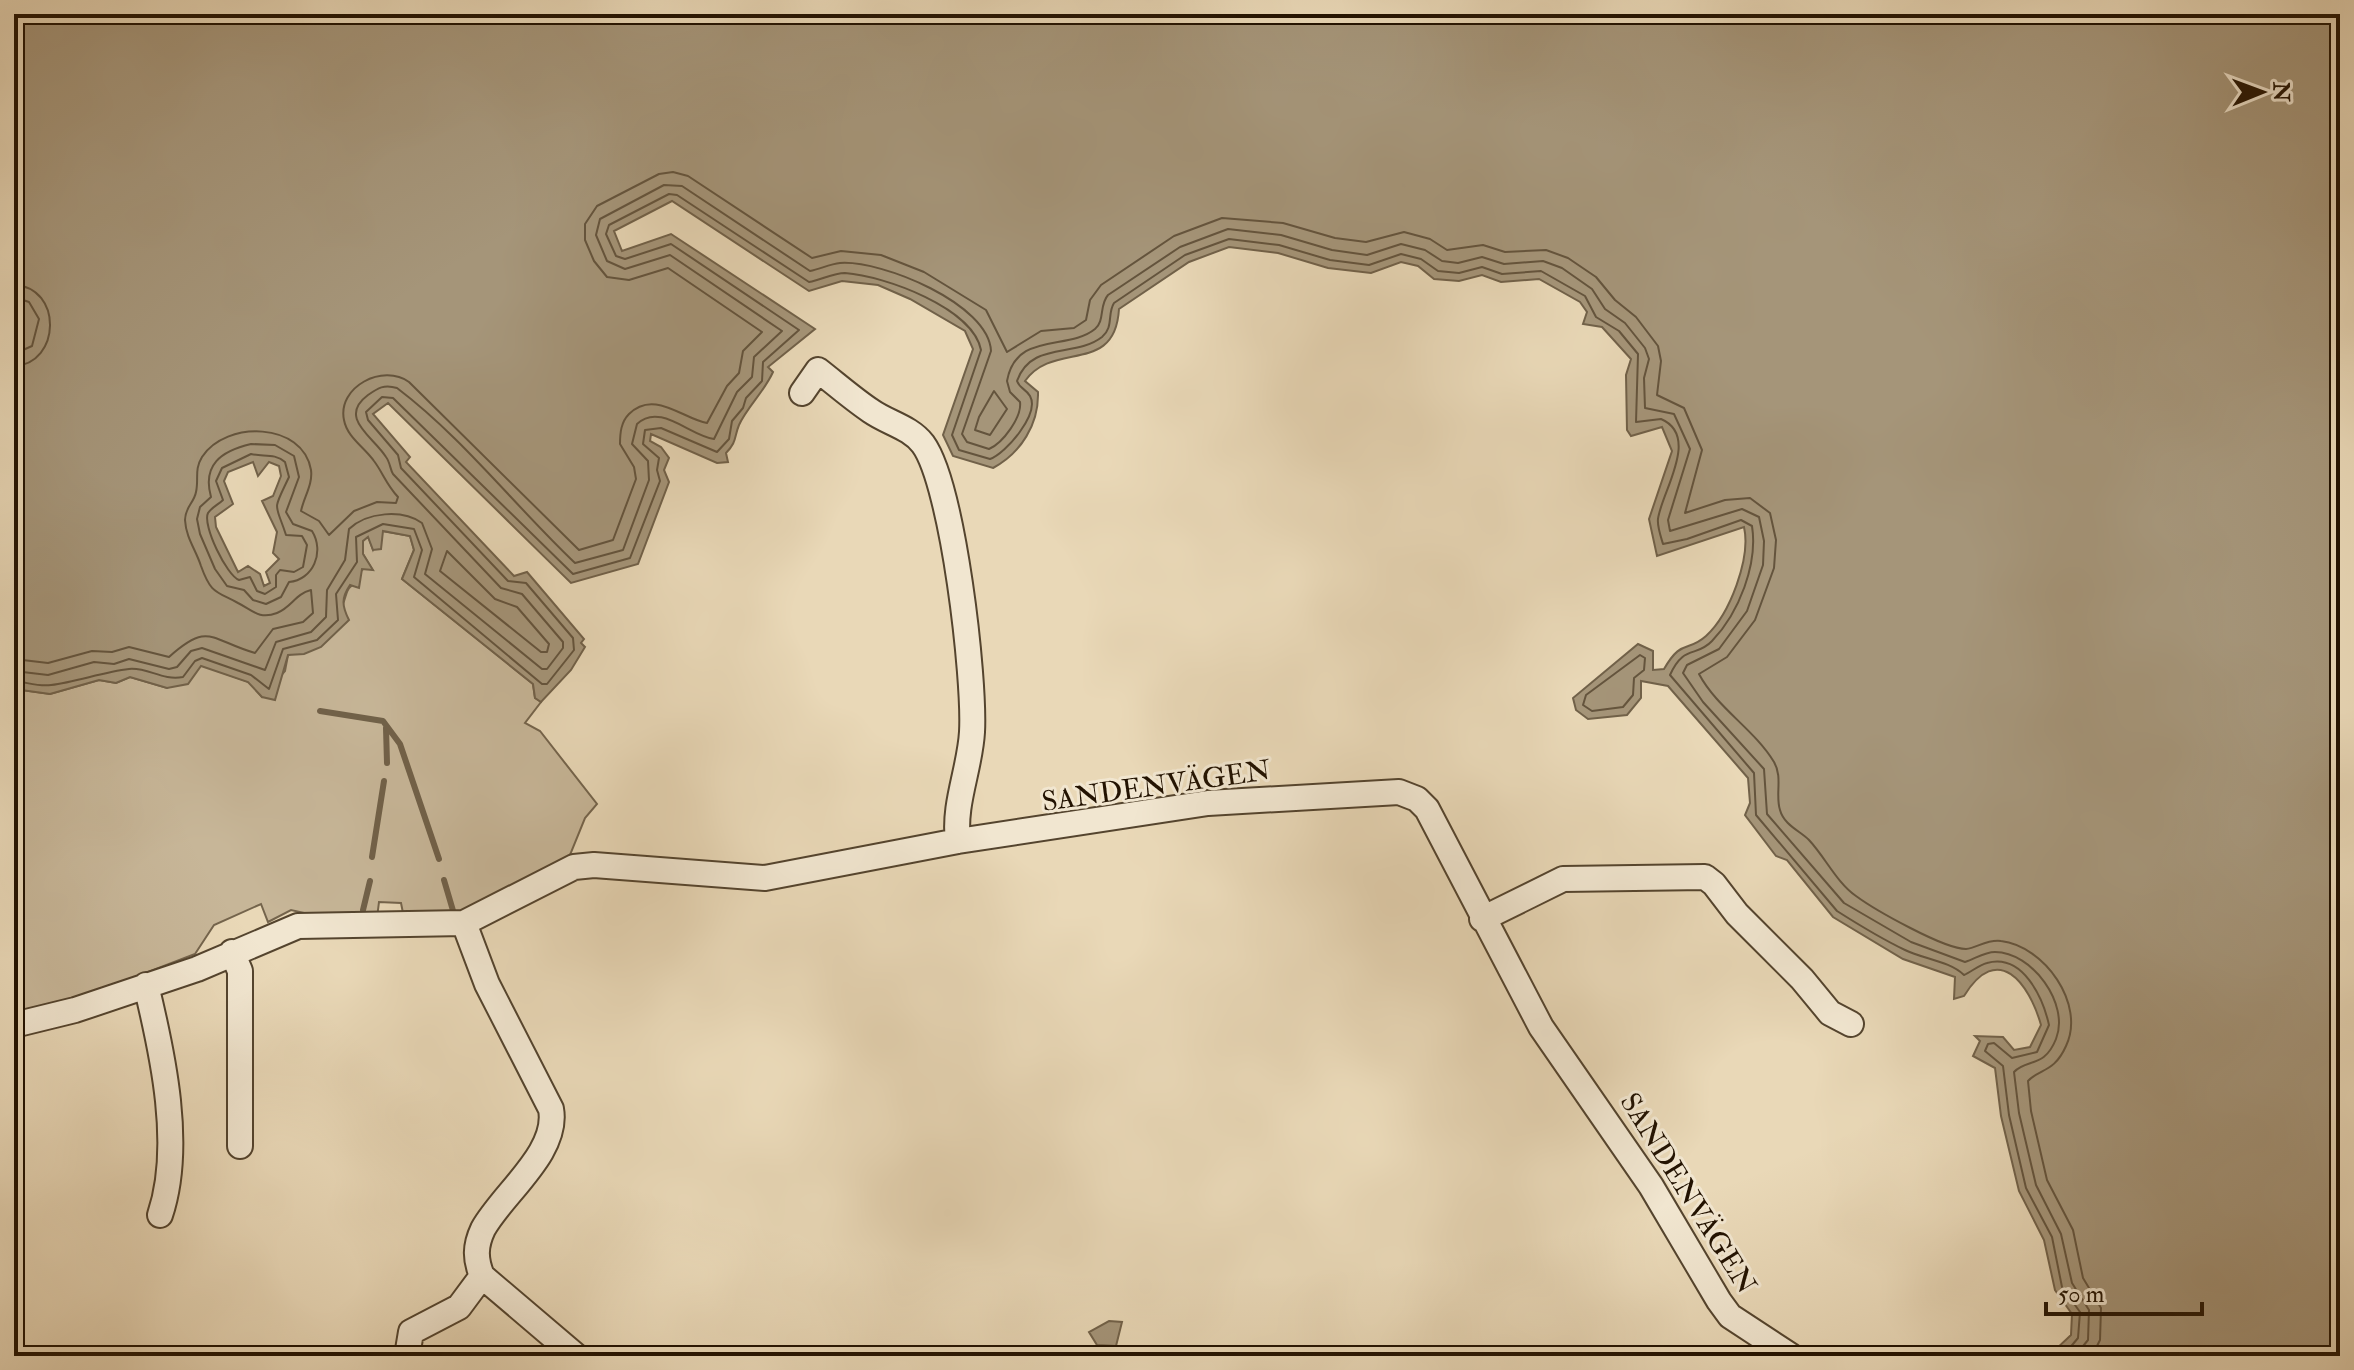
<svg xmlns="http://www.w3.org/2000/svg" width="2354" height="1370" viewBox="0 0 2354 1370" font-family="'IM FELL Double Pica',serif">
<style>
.green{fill:#c7b698;stroke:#74644c;stroke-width:2}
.water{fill:#a59579;stroke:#716149;stroke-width:2;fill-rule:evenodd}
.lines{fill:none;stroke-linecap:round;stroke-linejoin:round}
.shore{stroke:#64543d;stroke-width:2}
.stream{stroke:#716149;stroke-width:6}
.street-casing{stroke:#54442e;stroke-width:28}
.street{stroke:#f1e6d0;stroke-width:24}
.labels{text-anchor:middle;stroke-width:6;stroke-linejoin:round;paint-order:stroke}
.street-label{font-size:28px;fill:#221201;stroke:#f1e6d0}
</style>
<rect width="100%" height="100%" fill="#e9d8b7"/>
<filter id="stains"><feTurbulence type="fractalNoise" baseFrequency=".0025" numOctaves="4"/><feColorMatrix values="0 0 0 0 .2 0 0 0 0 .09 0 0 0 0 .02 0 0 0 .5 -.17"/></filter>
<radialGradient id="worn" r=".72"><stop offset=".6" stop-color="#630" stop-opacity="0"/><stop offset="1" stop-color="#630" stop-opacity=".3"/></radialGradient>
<!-- green -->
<path class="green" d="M382,531L410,536L414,550L402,579L533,684L535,698L541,702L525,723L540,731L597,804L585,818L570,855L559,865L473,911L404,918L401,903L379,902L377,918L313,915L291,910L268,922L261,904L214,925L195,954L104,989L14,1016V689L50,694L99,680L116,683L130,677L167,688L201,665L249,682L262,697L285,671L288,655L296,652C307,641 336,619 342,606C348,594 344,588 358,582L359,573L365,567L372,569L363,554V541L368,536L373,550Z"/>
<!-- water -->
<path class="water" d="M14,14H2340V1356H2056L2055,1350L2071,1335L2072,1314L2055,1290L2044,1240L2019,1191L2001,1116L1995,1068L1973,1056L1980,1041L1975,1036L2003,1037L2014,1050L2030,1047L2041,1025C2029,983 1998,941 1964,996L1954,999L1955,977L1903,959L1833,917L1787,860L1776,856L1745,815L1750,803L1748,778L1668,686L1641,681V698L1627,715L1588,719L1576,710L1573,698L1638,644L1653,651V670L1664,669C1682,638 1687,653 1706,636C1730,614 1751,558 1744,527L1657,556L1649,519L1672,451L1662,427L1631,436L1627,430L1626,375L1631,359L1602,327L1583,324L1587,312L1580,302L1539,279L1501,282L1482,275L1459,281L1434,279L1418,266L1401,262L1371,273L1328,268L1278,253L1229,247L1189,262L1119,309C1115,376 1054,340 1025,381L1038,392C1039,424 1021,453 993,468L953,456L943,435L973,349L965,331L910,299L878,285L842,281L809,291L672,201L614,231L622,251L671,234L815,329L768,367L773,372C764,392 747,407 739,425C734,437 737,442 726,453L728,462L717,463L651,434L650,441L661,447L669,458L664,470L669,482L638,564L571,583L388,403L373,414L410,457L406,462L514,576L527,572L584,639L581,643L585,647L571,670L541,702L535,698L533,684L402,579L414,550L410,536L383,531L381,549L373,550L368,537L363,541V554L373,570L362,569L359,588L350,585C341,598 342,606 349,620L321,647L304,654L288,655L275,700L262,697L248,682L201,666L188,684L167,688L130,677L116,683L99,680L50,694L14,689V342L21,320L14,310ZM253,462L258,476L269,462L279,466L281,476L273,496L262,501L277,532L273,553L279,559L266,572L270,583L264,586L260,574L248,566L238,572L216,527L215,517L233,504L224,481L228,472Z
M1109,1321L1122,1322L1116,1346L1097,1345L1089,1332Z"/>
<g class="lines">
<!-- shore -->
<path class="shore" d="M14,285C63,287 61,364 14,366
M14,297L29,302L39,319L32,346L14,354
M994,391L1007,409L990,435L975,430L979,417Z
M251,444L275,445L294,456L299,477L286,512L293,524L312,531C325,552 313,580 289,582L281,597L266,604L253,600L244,590L227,586L215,569L200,534L197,519L200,507L211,497C202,465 221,451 251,444Z
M251,454C263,457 275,453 285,462L289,477C272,513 275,501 286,535L302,536L307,545L303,567L294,572L280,570L276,575V587L265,594L257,591L250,577L239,580C227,576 202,525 208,513C211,508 219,504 223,500L216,481L222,468Z
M447,551L495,599L517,607L549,644L547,652H541L440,571Z
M1640,655L1645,658L1644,670L1634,678L1633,695L1623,707L1592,711L1583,705L1586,695Z
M14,659L48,663L92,651L112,652L129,647L169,657C209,621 210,640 255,653L273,629L303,622L313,613L311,590C295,594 292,607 277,613C259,620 252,610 238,603C216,591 211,594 201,566C196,550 186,538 185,520C185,507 194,503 196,492C199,479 194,470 202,457C226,420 303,422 311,470C313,484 304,497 301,511L319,521L329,535L354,511L377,502L396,503L398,497C386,484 383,473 374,461C364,447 347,437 344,420C337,387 383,363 409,382L579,550L613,540L636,479L634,467L620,444C620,433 621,422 629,414C654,389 683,419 707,423L727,386L739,373L743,351L762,332L668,268L629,280L607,277L594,261L585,240V224L597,206L659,174L673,172L688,176L812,258L841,251L881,255L924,272L986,310L1007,352L1041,331L1074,328L1086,320L1090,300L1101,285L1174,236L1222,218L1283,223L1335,238L1366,242L1404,232L1430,239L1447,250L1483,245L1505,252L1546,250L1568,258L1596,277L1615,300L1636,317L1658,346L1661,361L1657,395L1684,408L1702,450L1685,513L1725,500L1750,498L1770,513L1776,540L1774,568L1755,620L1727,657L1699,674C1717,708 1754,729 1774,762C1783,777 1775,795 1780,810C1784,825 1800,831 1809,840C1825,857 1837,883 1856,896C1875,910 1944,949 1966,949C1977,948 1987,939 2001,941C2044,946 2086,1004 2066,1046C2054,1073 2040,1068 2028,1081L2031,1111L2047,1180L2073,1230L2083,1278L2101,1308L2100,1340L2092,1356
M14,671L48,675L94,662L114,664L129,659L169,669L177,667L191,651L202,648L265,670L276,642L311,632L326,617L327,590L345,560L349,529C367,512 402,509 422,523L432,549L425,574L542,669H547L563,648V642L522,594L501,588L393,474C390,469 390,462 386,457C374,437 337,418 368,395C378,388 384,384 397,388C463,438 515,506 575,563L623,550L649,480L648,461L632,444L637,424C660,402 690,436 714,439L737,392L752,377L754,357L782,331L670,255L625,269L607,261L596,235L600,219L664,185L682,186L810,271C820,269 830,264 840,263C882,260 989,304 991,351L962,434L967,442L989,449C1003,443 1022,417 1020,402L1010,392L1007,381C1016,331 1068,351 1095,329C1105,321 1099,305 1108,295L1180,247L1228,229L1281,235L1332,250L1367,255L1401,244L1425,250L1442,261L1458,263L1482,257L1504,264L1543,261L1562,268L1592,289L1605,309L1625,323L1645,348L1649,359L1644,378L1645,408L1674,414L1690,449L1668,520L1670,531L1742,509L1759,517L1764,541L1763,565L1747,611L1719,649L1687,665L1683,673L1703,702L1764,769L1767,814L1844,903L1911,942L1965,962C1975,959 1984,952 1995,952C2032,952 2070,1004 2056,1039C2044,1069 2027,1058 2014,1072L2019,1113L2036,1185L2061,1234L2072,1283L2089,1310L2088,1340L2075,1356
M14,681C26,682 39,687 51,685C76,682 103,672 129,669C148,667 162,681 183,677L195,661L202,658L251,675L269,689L283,649L317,640L338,620L336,594L357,562L356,537L383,524L414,529L422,550L414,577L542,684H547L574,650L573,638L526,583L508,581L401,468L398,455L368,420L366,412L382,397L393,398L573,574L630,558L660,481L657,470L659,458L643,444L645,430L661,428L717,452L729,439L732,421L743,408L746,398L762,381L763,362L799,330L671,244L625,259L616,256L606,234L609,225L669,194L677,195L809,282C821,280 833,273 845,273C885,276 973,308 981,350L952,435L959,450L990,459C1006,453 1040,414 1030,396C1026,389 1020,389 1017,381C1031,341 1075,358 1102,337C1114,327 1107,314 1114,303L1185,255L1229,239L1279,245L1330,260L1369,265L1401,254L1421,259L1438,271L1459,273L1482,267L1502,274L1541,271L1585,296L1596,317L1619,331L1638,354L1636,422L1661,419C1701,436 1661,493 1658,519C1657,526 1661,537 1663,544L1687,539L1741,520L1752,526C1758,564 1739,613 1712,641C1696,658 1684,644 1670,675L1754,773L1756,815L1837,911C1859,925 1882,939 1905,950C1923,959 1950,961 1964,975C1971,972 1979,965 1987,963C2023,953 2043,998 2049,1025L2037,1052L2012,1058L1994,1043L1988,1044L1985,1051L2003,1066L2009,1115L2026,1188L2052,1237L2062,1287L2080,1312L2078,1338L2063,1356"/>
<!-- stream -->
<path class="stream" d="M320,711L383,721L400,744L439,859
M386,728L387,763
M372,857L384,781
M444,880L454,914
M363,910L370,881"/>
<defs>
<path id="street" d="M802,393L818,370C836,384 853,399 871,411C888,423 910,427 923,444C953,485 975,678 972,732C970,769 953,804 958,841
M1482,919L1563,879L1705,877L1714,884L1737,914L1802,979L1830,1013L1851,1024
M464,923L487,984L551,1109C559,1152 503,1193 483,1229C475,1246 475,1259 482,1276L576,1356
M232,952L240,971V1146
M146,985C163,1055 183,1147 160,1215
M14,1025L75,1010L197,969L298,926L464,923L574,867L594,865L765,878L958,841L1208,803L1399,792L1417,799L1427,809L1541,1027L1651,1186L1719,1301L1730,1316L1791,1356
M407,1356L411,1332L459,1307L482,1276"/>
</defs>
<!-- street casing -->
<use href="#street" class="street-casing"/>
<!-- street -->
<use href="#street" class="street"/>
</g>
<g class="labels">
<!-- street labels -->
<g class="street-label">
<text transform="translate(1156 785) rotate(-8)" y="10">SANDENVÄGEN</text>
<text transform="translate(1689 1193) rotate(58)" y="10">SANDENVÄGEN</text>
</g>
</g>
<!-- margin -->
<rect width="2354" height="1370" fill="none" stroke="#e9d8b7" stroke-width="48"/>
<rect x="16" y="16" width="2322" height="1338" fill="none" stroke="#221201" stroke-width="4"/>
<rect x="24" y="24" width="2306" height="1322" fill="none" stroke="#221201" stroke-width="2"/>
<!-- north arrow -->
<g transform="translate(2262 92) rotate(89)" stroke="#f1e6d0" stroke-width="6" paint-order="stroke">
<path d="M0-6L14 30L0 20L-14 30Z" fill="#221201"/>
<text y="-12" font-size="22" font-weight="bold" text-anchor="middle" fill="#221201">N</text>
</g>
<!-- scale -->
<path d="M2046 1302v12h156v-12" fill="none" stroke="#221201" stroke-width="4"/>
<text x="2058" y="1302" font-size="24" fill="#221201" stroke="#f1e6d0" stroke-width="6" paint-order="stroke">50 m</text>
<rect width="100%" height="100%" filter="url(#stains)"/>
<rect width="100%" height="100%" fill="url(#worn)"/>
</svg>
